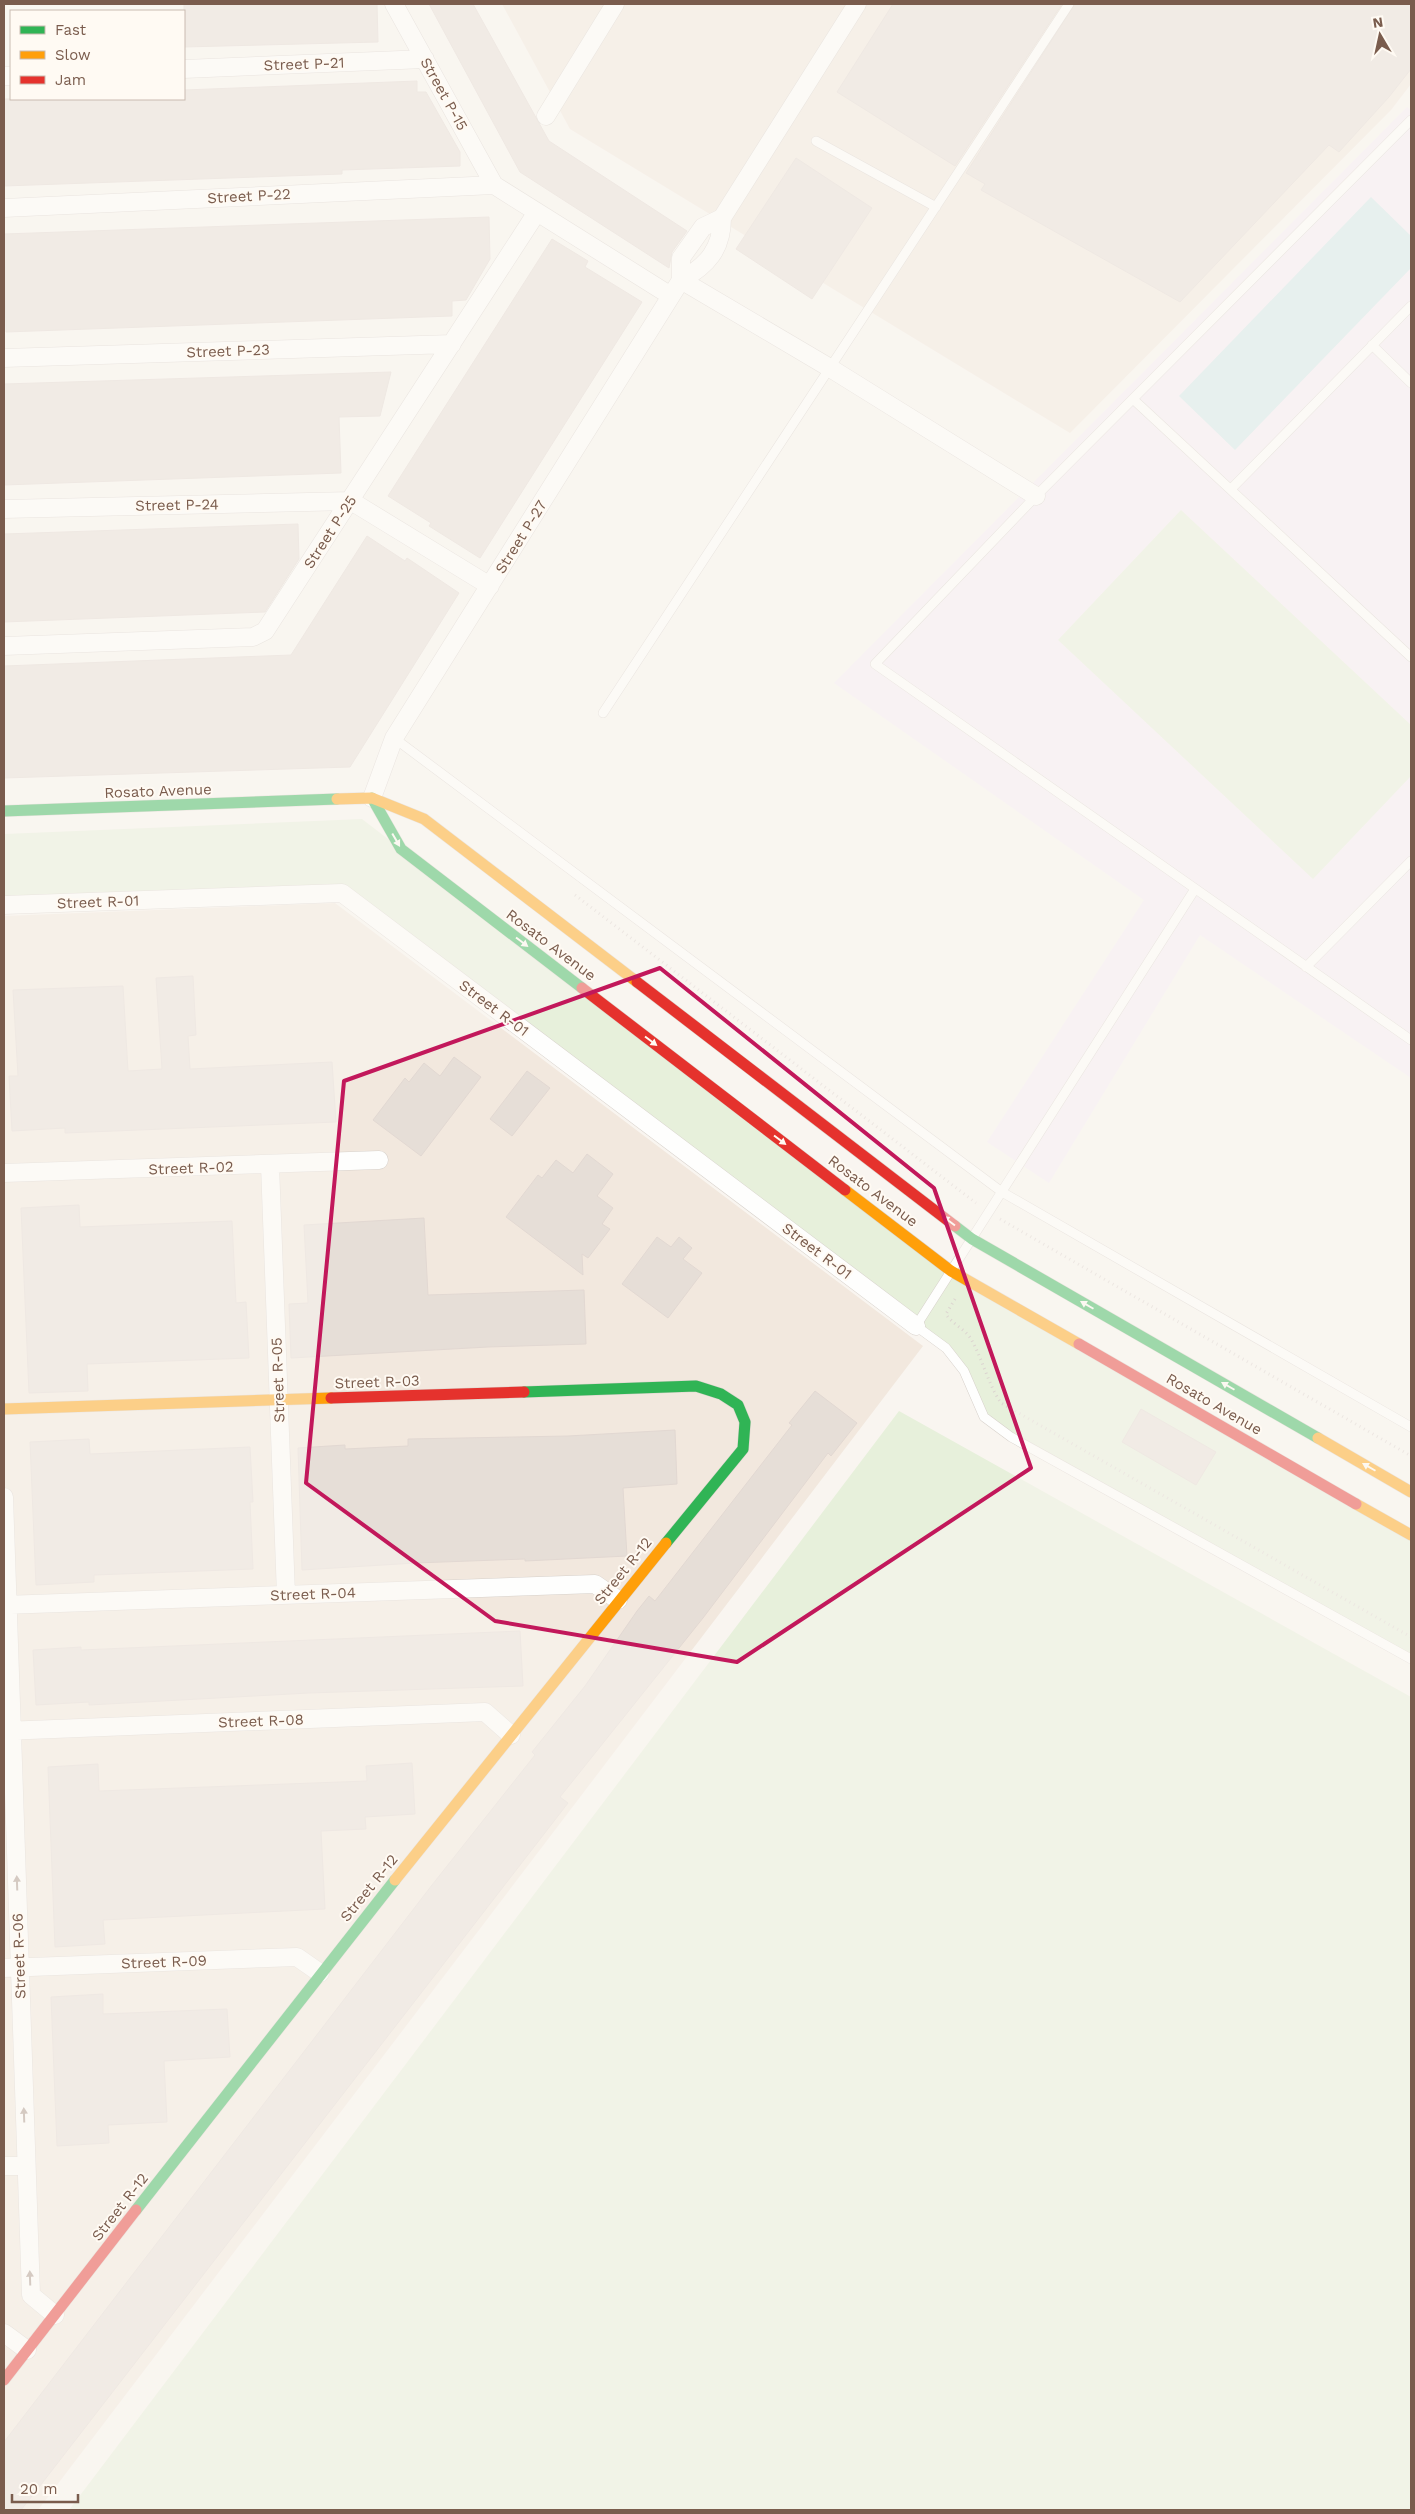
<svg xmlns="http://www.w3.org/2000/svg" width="1415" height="2514" viewBox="0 0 1415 2514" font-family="'Work Sans',sans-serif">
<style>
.residential{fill:#f2e8de}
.education{fill:#f6eef6}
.green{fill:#e7f0db}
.water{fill:#d0e8ea}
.building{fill:#e6ded7;stroke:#e2d8d2}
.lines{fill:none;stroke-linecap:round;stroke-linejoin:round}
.lane-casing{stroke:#d7d1cb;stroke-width:10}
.street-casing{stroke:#d7d1cb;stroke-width:19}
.fast-casing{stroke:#d9d2cb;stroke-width:12}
.slow-casing{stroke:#d9d2cb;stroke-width:12}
.jam-casing{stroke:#d9d2cb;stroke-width:12}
.path{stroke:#dcd5d0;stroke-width:3;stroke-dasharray:1 4;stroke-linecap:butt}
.lane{stroke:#fefefd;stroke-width:9}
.street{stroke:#fefefd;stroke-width:18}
.fast{stroke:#30b455;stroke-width:11}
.slow{stroke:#ff9f0a;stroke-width:11}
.jam{stroke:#e5322d;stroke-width:11}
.oneway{fill:#fffaf3}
.oneway2{fill:#a8958b}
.marked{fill:none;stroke:#c2185b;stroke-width:4;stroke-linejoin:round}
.labels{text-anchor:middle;stroke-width:4;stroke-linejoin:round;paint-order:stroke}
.street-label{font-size:15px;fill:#7a5c4d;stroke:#fffaf3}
</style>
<rect width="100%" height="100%" fill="#f9f5f0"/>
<!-- residential -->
<path class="residential" d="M502,4H1411V84L1391,110L1070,433L570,129Z
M335,903L923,1346L38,2510H4V916Z"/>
<!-- education -->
<path class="education" d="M1407,107L1411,110V1078L1200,935L1049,1183L987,1142L1144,900L834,683Z"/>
<!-- green -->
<path class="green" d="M1181,510L1411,725V776L1313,879L1058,640Z
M362,819L951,1271L1411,1535V1659L1011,1437L984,1417L946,1348L342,893L4,905V834Z
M899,1411L1411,1697V2510H69Z"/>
<!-- water -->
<path class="water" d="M1371,197L1411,236V268L1235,450L1179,396Z"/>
<!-- building -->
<path class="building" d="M184,4H377L378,42L184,47Z
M429,4H473L549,141L687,231L672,252L669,268L520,172Z
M893,4H1062L955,166L837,92Z
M1075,4H1411V69L1389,97L1339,152L1329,145L1180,302L981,190L985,184L966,173Z
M417,81V92H426L460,152V166L342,170V174L4,186V99H184V90Z
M796,158L872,208L812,299L736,249Z
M489,217L490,259L466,300L452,301V316L6,332L4,234Z
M552,239L588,261L585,267L642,302L480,558L429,526L431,523L388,496Z
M391,372L380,416L339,417L341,473L4,485V384Z
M298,524L299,559L265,612L4,622V534Z
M367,536L405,561L407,558L459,593L350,767L4,778V666L291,655Z
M193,976L196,1035L188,1036L190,1069L332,1062L336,1122L65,1133V1128L12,1131L9,1076H18L13,990L123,986L128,1071L162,1069L156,978Z
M454,1057L481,1077L421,1156L373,1120L405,1078L409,1082L424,1063L440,1076Z
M527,1071L550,1088L512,1136L490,1119Z
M587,1154L613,1174L597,1196L613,1208L602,1224L610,1229L588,1258L582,1254L583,1275L506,1217L538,1175L542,1178L556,1160L573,1173Z
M79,1205L80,1227L232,1221L236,1303L246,1302L249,1358L87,1364L88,1391L29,1393L21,1208Z
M424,1218L428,1295L584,1290L586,1344L488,1347L291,1358L289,1304L308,1303L304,1225Z
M657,1237L671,1247L679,1237L692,1248L683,1259L702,1273L668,1318L622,1284Z
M815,1391L857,1423L831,1456L828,1453L703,1618L560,1797L568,1803L43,2482L21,2510H4V2442L432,1885L535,1755L532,1752L585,1686L637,1611L649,1596L655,1601L792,1425L789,1423Z
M1141,1409L1216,1452L1196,1485L1122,1442Z
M675,1430L677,1484L623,1488L627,1556L525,1561V1559L415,1563L302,1570L298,1448L345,1445V1449L408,1446V1439L568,1436Z
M89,1439L90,1454L250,1447L253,1502H250L253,1569L94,1575V1582L36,1585L30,1442Z
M520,1631L523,1686L309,1693L89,1705V1702L36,1705L33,1650L81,1647V1650Z
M412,1763L415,1814L365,1817L366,1829L321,1831L325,1909L103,1920L105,1944L55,1947L48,1767L98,1764L99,1791L367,1781L366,1766Z
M103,1994V2014L227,2009L230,2057L164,2061L167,2122L108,2125L109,2143L57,2146L51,1997Z"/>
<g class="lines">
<defs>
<path id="lane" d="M1411,120L1036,496L875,664L1411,1040
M816,141L936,207
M1372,345L1411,383
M1134,400L1411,657
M1231,489L1411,306
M603,713L1069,4
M394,738L1002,1192L1411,1427
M1195,889L916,1326L946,1348L964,1371L984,1417L1011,1437L1411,1659
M1306,967L1411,861"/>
<path id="street" d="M394,4L494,185L671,296
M184,69L425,59
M4,76H11
M546,116L615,4
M4,208L494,185
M681,280L830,368L1036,496
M681,280V258L703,227L722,218L857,4
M4,358L452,344
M4,509L351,501L490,586
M4,646L253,637L265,631L537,212
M372,798L394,738L681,280C707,266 722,249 722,218
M4,905L342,893L916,1326
M270,1165L286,1595
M4,1173L379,1160
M4,1497L31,2295L55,2315
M4,1605L595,1584L618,1600
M4,1731L485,1712L511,1735
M4,1968L297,1957L320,1973
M4,2166H26
M4,2333L27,2350"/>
<path id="fast" d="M372,798L401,849L582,988
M4,811L337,799
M955,1226L972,1239L1318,1438
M524,1392L696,1386L721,1394L738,1405L745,1422L743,1449L666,1543
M136,2210L395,1880"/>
<path id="slow" d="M337,799L372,798L424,819L637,982
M845,1190L951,1271L1079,1344
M4,1409L331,1398
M1318,1438L1411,1492
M1356,1504L1411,1535
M395,1880L666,1543"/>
<path id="jam" d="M637,982L955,1226
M582,988L845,1190
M1079,1344L1356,1504
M331,1398L524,1392
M4,2380L136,2210"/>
</defs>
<!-- lane casing -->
<use href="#lane" class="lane-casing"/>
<!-- street casing -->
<use href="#street" class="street-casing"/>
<!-- fast casing -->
<use href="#fast" class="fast-casing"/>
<!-- slow casing -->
<use href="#slow" class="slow-casing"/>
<!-- jam casing -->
<use href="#jam" class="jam-casing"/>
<!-- path -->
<path class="path" d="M575,895L976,1203
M1000,1219L1411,1456
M955,1299L946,1314C952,1324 965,1329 971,1339C983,1360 988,1384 1001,1403L1411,1637"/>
<!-- lane -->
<use href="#lane" class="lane"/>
<!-- street -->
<use href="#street" class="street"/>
<!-- fast -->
<use href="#fast" class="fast"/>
<!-- slow -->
<use href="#slow" class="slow"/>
<!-- jam -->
<use href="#jam" class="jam"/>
</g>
<!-- one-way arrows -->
<defs><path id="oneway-solid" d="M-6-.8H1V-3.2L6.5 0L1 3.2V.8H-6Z" transform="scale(1.25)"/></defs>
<g class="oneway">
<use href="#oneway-solid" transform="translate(396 840) rotate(60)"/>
<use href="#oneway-solid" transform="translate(522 942) rotate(37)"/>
<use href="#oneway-solid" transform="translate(651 1041) rotate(37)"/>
<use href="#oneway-solid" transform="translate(780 1140) rotate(37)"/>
<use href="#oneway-solid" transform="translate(949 1221) rotate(-143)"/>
<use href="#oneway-solid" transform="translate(1087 1305) rotate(-150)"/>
<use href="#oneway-solid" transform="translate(1228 1386) rotate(-150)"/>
<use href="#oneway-solid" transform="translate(1369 1467) rotate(-150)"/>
</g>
<g class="oneway2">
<use href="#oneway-solid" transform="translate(17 1883) rotate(-92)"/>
<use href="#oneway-solid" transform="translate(24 2115) rotate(-92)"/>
<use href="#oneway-solid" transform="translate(30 2278) rotate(-92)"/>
</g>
<!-- marked area -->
<path d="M0 0H1415V2514H0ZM660,968L934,1188L1031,1468L737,1662L495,1621L306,1483L344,1081Z" fill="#f9f5f0" fill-opacity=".55" fill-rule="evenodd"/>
<path class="marked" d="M660,968L934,1188L1031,1468L737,1662L495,1621L306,1483L344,1081Z"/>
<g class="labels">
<!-- street labels -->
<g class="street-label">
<text transform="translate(304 64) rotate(-2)" y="5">Street P-21</text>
<text transform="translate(444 94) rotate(61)" y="5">Street P-15</text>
<text transform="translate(249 196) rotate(-3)" y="5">Street P-22</text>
<text transform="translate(228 351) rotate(-2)" y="5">Street P-23</text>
<text transform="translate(177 505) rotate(-1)" y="5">Street P-24</text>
<text transform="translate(330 532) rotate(-57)" y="5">Street P-25</text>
<text transform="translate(521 537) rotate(-58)" y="5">Street P-27</text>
<text transform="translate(158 791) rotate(-2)" y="5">Rosato Avenue</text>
<text transform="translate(98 902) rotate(-2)" y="5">Street R-01</text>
<text transform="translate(551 945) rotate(37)" y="5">Rosato Avenue</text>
<text transform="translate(494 1008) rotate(37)" y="5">Street R-01</text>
<text transform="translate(191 1168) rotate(-2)" y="5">Street R-02</text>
<text transform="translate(873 1191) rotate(37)" y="5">Rosato Avenue</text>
<text transform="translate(817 1251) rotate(37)" y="5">Street R-01</text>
<text transform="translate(278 1380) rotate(-92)" y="5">Street R-05</text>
<text transform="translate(377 1382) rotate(-2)" y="5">Street R-03</text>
<text transform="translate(1214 1404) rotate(30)" y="5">Rosato Avenue</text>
<text transform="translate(623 1571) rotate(-51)" y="5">Street R-12</text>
<text transform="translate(313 1594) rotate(-2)" y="5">Street R-04</text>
<text transform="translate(261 1721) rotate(-2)" y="5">Street R-08</text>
<text transform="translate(369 1888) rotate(-51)" y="5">Street R-12</text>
<text transform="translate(19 1956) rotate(-92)" y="5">Street R-06</text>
<text transform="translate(164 1962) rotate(-2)" y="5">Street R-09</text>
<text transform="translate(120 2207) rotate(-52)" y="5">Street R-12</text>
</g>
</g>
<!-- border -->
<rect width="1415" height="2514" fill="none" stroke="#7a5c4d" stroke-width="10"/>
<!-- legend -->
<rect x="10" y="10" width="175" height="90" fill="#fffaf3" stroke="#cabbb1"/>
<rect x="20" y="26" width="25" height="8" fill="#30b455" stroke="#cabbb1"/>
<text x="55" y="35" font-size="15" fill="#7a5c4d">Fast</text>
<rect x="20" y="51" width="25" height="8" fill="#ff9f0a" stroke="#cabbb1"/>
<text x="55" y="60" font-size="15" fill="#7a5c4d">Slow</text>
<rect x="20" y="76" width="25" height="8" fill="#e5322d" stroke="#cabbb1"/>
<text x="55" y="85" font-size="15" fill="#7a5c4d">Jam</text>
<!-- north arrow -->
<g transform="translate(1380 35) rotate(351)" stroke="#fffaf3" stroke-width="4" paint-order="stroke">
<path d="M0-4L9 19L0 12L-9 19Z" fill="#7a5c4d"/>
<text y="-8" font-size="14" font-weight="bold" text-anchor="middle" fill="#7a5c4d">N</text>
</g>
<!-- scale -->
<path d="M12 2494v8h66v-8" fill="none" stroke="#7a5c4d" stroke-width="2.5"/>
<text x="20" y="2494" font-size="15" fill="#7a5c4d" stroke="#fffaf3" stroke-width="4" paint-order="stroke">20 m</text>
</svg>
